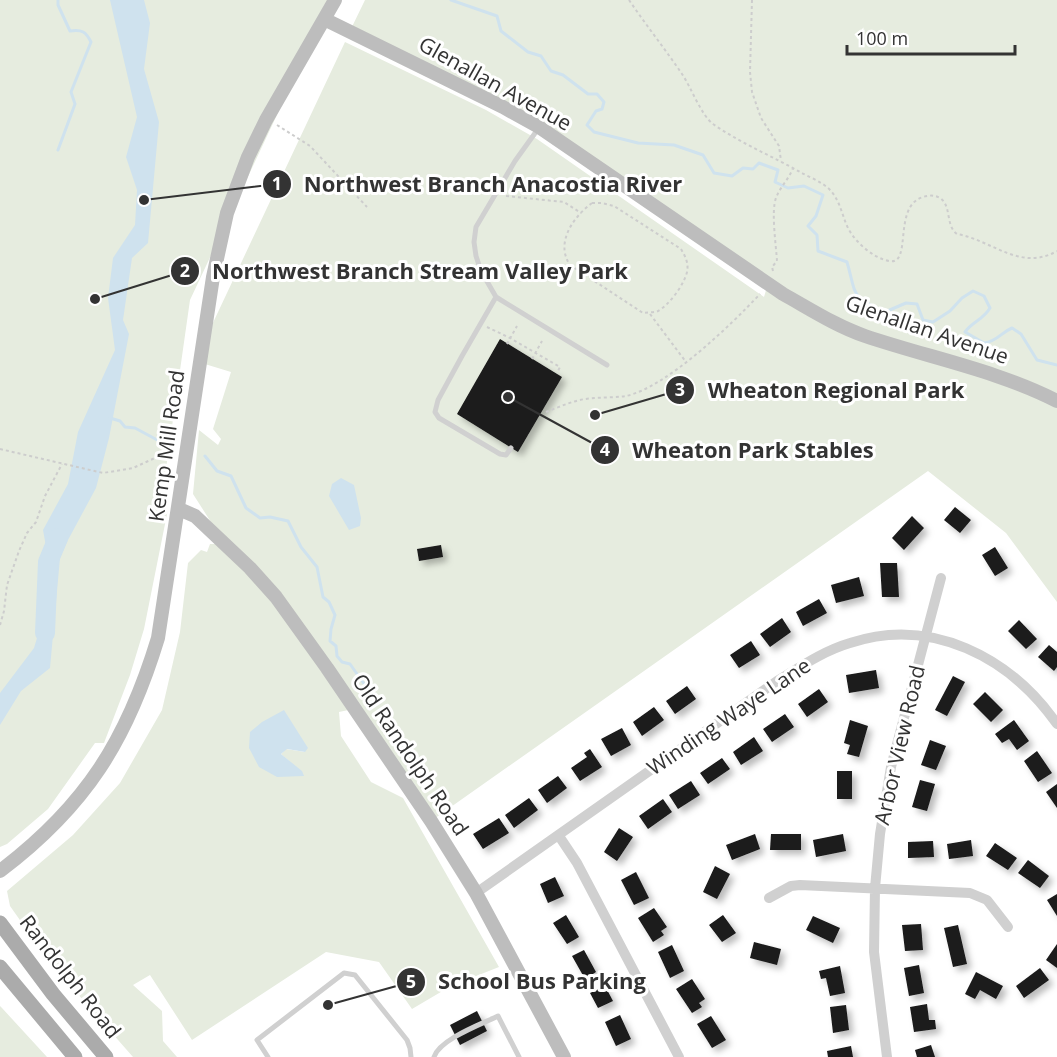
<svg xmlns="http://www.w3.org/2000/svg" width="1057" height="1057" viewBox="0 0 1057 1057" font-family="'Open Sans',sans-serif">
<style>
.green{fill:#e6ecdf;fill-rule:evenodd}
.water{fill:#cfe2ee}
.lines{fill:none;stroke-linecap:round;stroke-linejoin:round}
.stream{stroke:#cfe2ee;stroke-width:3}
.river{stroke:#cfe2ee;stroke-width:20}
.building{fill:#1a1a1a;filter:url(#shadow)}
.path{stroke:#cdcdcd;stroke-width:2;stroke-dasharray:3 3;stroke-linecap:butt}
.lane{stroke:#d0d0d0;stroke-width:5}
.street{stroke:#d0d0d0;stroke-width:10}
.secondary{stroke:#bdbdbd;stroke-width:14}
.primary{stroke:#ababab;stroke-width:15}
.labels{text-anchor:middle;stroke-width:6;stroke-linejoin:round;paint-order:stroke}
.street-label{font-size:21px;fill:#333;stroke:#fff}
.leader{fill:none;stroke:#333;stroke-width:2}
.callout-dot{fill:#333;stroke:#fff;stroke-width:2}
.mark-label{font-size:18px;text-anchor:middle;font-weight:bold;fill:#fff}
.callout-label{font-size:22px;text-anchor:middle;font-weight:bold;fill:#333;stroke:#fff;stroke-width:6;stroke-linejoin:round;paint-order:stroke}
</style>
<defs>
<filter id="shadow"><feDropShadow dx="4.5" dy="4.5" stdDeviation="3" flood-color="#0004"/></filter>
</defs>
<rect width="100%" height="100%" fill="#fff"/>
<!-- green -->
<path class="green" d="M0,0H331L190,300L161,504L168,509L144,629L130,675L104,743H95L48,809L7,844L0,847Z
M365,0H1057V602L1006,533L928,471L431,821L353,709L339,712L341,736L371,782L403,798L499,967L451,986L412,1009L379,962L326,952L192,1040L150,975L133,985L162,1011L163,1041L177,1057H133L68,983L22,923L10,906L7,891L73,835L120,783L162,710L180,632L188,563L201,550L207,552L210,544H225L193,494L199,430L218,445L221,439L213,429L231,372L195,361L345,42L486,110L537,139L764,297L767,287L542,130L349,33ZM293,725L305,752L286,749L281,754L289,761H256Z
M0,1006L2,1008L47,1057H0Z"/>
<!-- water -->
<path class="water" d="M110,0H144L150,23L144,69L159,122L148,243L132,258L123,320L129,334L109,438L96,488L68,540L60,558L50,668L21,691L0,725V693L34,648L53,585L43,530L68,484L78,432L115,350L108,298L113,258L135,225L137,190L126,157L137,117Z
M341,478L354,485L361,518L360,526L349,530L329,496L332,484Z
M284,710L308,748L305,752L287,749L281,754L302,771L304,776L277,777L259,767L249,748L250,732L262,722Z"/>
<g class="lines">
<!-- stream -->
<path class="stream" d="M451,0L497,16L501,31L528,52L541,56L551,71L563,75L588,94H597L604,102L602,109L596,111L587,125L594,132L638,143L674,145L703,155L714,173L732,176L743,168L753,169L759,163L778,170L775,182L788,188L804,186L823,195L816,216L808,226L817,235L818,251L847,262C857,297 850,296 885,312L906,303L917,304L923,320L933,322L950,311L962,298L973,291L984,296L990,308C983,320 973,321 965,332L984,343C998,341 1000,333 1012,328L1021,334L1037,360L1057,365
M58,150L75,104L71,92L91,42C86,32 82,29 70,31L58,5V0
M110,418L120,421L125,427L135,428L161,442
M205,456L217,471L231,476L246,508L260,518L270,517L288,521L301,547L317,567L323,597L329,602L335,615L331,629L330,641L336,646L337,656L342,662L350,664L367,688"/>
<!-- river -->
<path class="river" d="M45,633L48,562L58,538"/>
</g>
<!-- building -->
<path class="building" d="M500,339L562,377L518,452L457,414Z
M955,507L971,520L960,533L944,520Z
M912,516L924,528L904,550L892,538Z
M441,545L443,557L419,561L417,549Z
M995,547L1008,568L995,576L982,555Z
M880,563H897L899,597H882Z
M859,577L864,596L836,603L831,585Z
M819,599L827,613L803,626L796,612Z
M782,618L791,632L770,647L760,634Z
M1019,620L1037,639L1026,649L1008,631Z
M751,641L760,655L739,668L730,655Z
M1049,645L1057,652V667L1054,671L1038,657Z
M876,670L879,688L849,693L846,675Z
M953,676L965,682L947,716L935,710Z
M687,686L696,699L675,714L666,701Z
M819,689L828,702L807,717L798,704Z
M985,692L1003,710L991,722L973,704Z
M654,707L664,720L642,736L633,722Z
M785,714L794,727L772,742L763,729Z
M850,720L868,726L859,757L847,754L850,745L844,743Z
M1014,720L1029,741L1017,750L1009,739L1002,743L995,734Z
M622,728L631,745L611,756L601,739Z
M754,737L763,751L741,765L733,752Z
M930,740L946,746L936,770L921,765Z
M590,749L602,767L580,781L571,768L587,757L584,753Z
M1037,751L1052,773L1038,782L1024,761Z
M722,758L730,769L708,784L700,773Z
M837,771H852V799H837Z
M558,776L567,788L547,803L538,790Z
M920,780L935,784L927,811L912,807Z
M691,781L700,795L678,809L669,795Z
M1057,784V808L1046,792Z
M529,798L538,810L514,828L505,815Z
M663,799L672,812L648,829L639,816Z
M499,818L509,833L483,849L473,834Z
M619,828L633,837L617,861L604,852Z
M755,834L760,849L732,860L726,845Z
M771,834H801V850H770Z
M843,834L846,851L816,857L813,840Z
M971,840L973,856L949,859L947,844Z
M933,841L934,857L908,858V842Z
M995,843L1017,858L1008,870L986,856Z
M1028,860L1049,876L1040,888L1018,873Z
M715,866L730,874L717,899L703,892Z
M636,872L649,898L634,905L621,880Z
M555,877L564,896L548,903L540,884Z
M1057,894V916L1047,900Z
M654,908L667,927L661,931L664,935L653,942L638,918Z
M566,915L579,937L567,944L553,923Z
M723,915L736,933L722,942L709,925Z
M813,916L840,928L833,943L806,930Z
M921,924L923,950L905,951L902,925Z
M958,925L967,964L953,967L944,928Z
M754,942L781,949L777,965L750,958Z
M1057,944V968L1046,960Z
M672,945L684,971L670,978L658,952Z
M584,950L596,972L585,979L572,956Z
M919,965L924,993L909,996L904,968Z
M840,966L845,993L830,996L826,978L821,979L819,971Z
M1040,968L1049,980L1024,998L1016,986Z
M976,972L1003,986L996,999L980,990L975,999L965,994Z
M692,979L705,999L699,1003L702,1007L692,1013L676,989Z
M605,986L613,1001L598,1008L590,993Z
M927,1004L929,1020H935L936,1029L914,1032L910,1007Z
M846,1005L849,1030L833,1033L830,1007Z
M477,1011L487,1031L460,1045L450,1025Z
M620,1015L631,1039L616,1046L605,1022Z
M711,1016L726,1040L712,1048L697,1024Z
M931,1045L935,1057H917L915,1050Z
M851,1046L853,1057H828L827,1051Z"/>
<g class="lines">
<!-- path -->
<path class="path" d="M629,0C646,25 665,49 682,74C691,87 701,115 713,124C740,143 772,156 800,172C809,177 820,181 828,188C840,199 841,213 848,228C855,242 873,258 889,261C913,266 892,206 923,197C929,195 935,195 940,198C952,206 945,225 957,234C992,240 1020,272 1057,251
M752,0L750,72L752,92L761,118L779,146L781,161
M277,125L310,146L367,207
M506,196L564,202L581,213
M592,203H602L614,206L681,249C685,256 689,263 687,272C684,285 669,305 658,311C654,313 648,312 643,313L570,265C555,243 573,217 592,203Z
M773,271L772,267L777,261C776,245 771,211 776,198C780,187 789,179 793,168
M650,314L686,362
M487,327L510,338L560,367L557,373
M507,344L517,326
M532,359L542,341
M546,412C559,407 572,401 585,399C599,397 613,398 626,396C667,387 731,325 760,294
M0,449L103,473L133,468L157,457L174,445
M0,625L4,611L7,585L19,551L27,533L36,522L45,496L62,464"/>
<!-- lane -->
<path class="lane" d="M538,129L515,161L476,227L474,242L476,256L481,271L496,297L607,365
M496,297L462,356L438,400L435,412L439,418L500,454L506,455L511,448
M268,1057L257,1040L344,973L355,975L407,1040L410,1048L411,1057
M434,1057C440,1039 482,1024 498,1016L519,1057"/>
<!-- street -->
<path class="street" d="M559,836L577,863L679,1057
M476,893L777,681C800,667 823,651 850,643C931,616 1010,657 1057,724
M769,898L791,886L800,885L970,893L987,900L1008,927
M887,1057L874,952L875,888L880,834L891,767L941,578"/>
<!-- secondary -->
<path class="secondary" d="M324,19L503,107L539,127L783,294C810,309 836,326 865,336C930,358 996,370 1057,401
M179,509L195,516L250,568L276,597L327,668L431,821L476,893L564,1057
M0,871C86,806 127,740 158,638L213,277L227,213L248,157L266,120L335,0"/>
<!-- primary -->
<path class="primary" d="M0,923L53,994L106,1057
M0,967L75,1057"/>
</g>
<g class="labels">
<!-- street labels -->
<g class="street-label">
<text transform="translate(495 84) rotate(29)" y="7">Glenallan Avenue</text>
<text transform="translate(927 330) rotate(19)" y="7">Glenallan Avenue</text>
<text transform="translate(167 446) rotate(-82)" y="7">Kemp Mill Road</text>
<text transform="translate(729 717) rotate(-34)" y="7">Winding Waye Lane</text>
<text transform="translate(900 745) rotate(-77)" y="7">Arbor View Road</text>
<text transform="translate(410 755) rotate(56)" y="7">Old Randolph Road</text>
<text transform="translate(70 977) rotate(52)" y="7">Randolph Road</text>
</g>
</g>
<!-- callouts -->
<path class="leader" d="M144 200L277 184M95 299L185 271M595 415L680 390M508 397L605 450M328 1005L411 982"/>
<g class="callout-dot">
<circle cx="144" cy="200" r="6"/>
<circle cx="95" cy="299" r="6"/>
<circle cx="595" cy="415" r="6"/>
<circle cx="508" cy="397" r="6"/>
<circle cx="328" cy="1005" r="6"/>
<circle cx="277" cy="184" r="15"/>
<circle cx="185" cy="271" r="15"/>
<circle cx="680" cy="390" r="15"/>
<circle cx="605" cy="450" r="15"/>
<circle cx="411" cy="982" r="15"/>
</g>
<g class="mark-label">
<text x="277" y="190">1</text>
<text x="185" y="277">2</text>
<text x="680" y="396">3</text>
<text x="605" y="456">4</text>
<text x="411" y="988">5</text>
</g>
<g class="callout-label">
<text x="493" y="192">Northwest Branch Anacostia River</text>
<text x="420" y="279">Northwest Branch Stream Valley Park</text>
<text x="836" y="398">Wheaton Regional Park</text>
<text x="753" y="458">Wheaton Park Stables</text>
<text x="542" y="989">School Bus Parking</text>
</g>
<!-- scale -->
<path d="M847 45v9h168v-9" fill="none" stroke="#333333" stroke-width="3"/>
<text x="856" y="45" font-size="18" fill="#333333" stroke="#ffffff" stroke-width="4.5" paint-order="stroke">100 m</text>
</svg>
